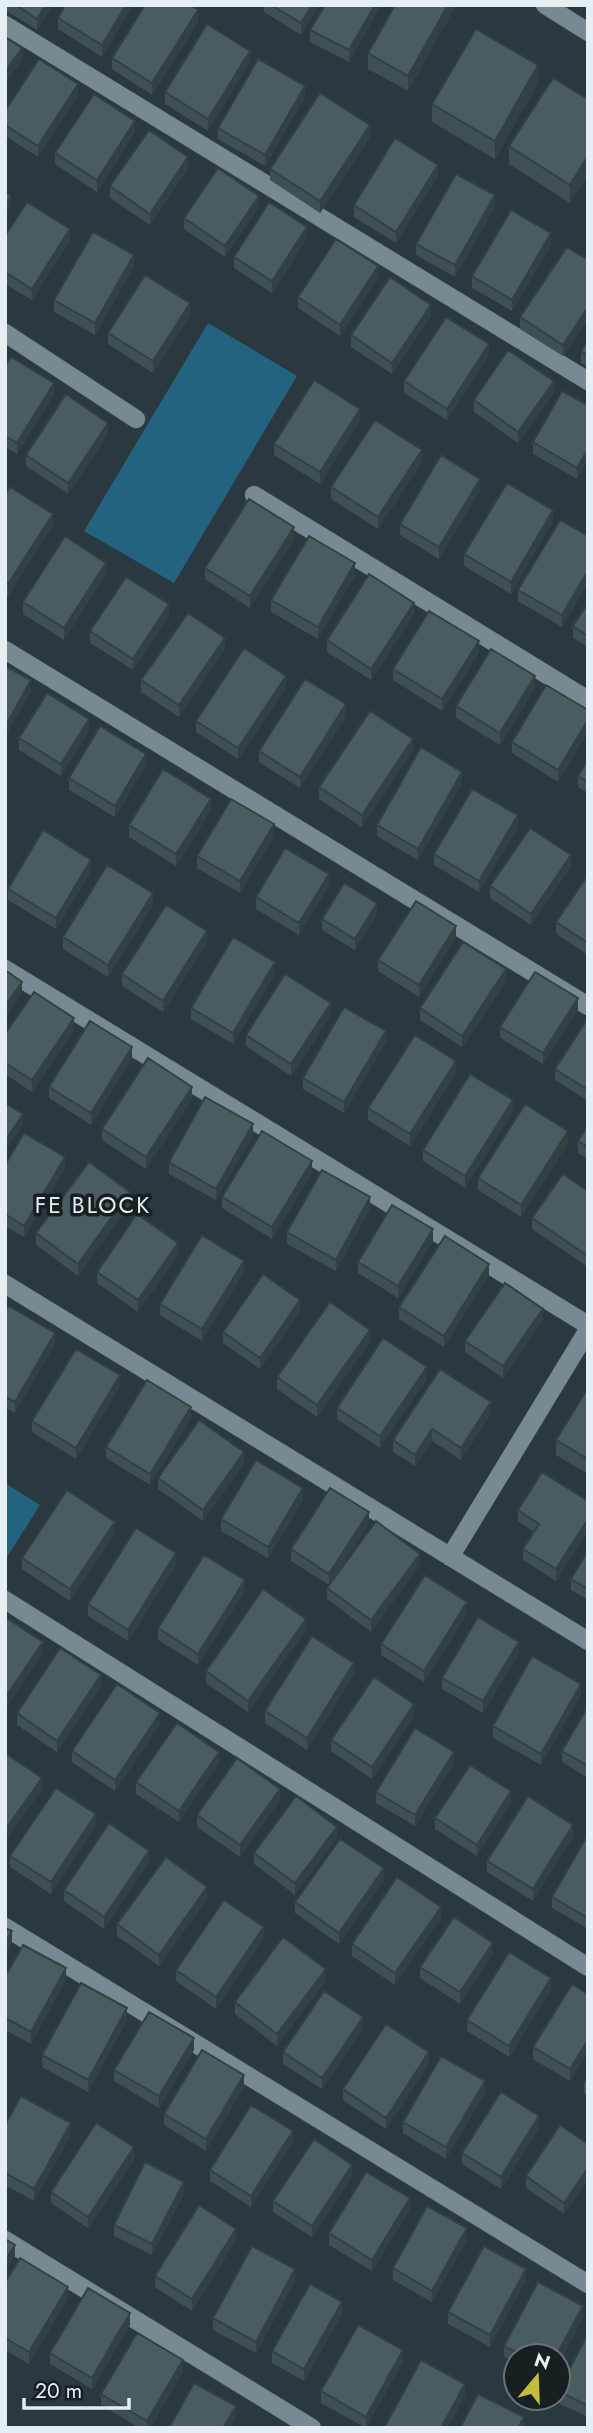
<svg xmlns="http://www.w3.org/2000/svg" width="593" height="2433" viewBox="0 0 593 2433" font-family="Jost,sans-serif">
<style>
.green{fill:#23637f}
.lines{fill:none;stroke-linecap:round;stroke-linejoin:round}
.street-casing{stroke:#49565b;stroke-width:19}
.street{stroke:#798991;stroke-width:18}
.wall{fill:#404f51}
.shaded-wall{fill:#344042}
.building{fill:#4a5c5e;stroke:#344042;stroke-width:2}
.labels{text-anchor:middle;stroke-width:7;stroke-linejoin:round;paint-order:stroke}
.neighbourhood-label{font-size:23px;letter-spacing:2px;fill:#e5eef3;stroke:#181f22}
</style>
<rect width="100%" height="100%" fill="#2b3840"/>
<!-- green -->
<path class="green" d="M208,323L297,376L174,583L84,531Z
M5,1483L40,1505L5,1560Z"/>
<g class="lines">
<defs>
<path id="street" d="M545,5L588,32
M5,25L588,381
M5,333L136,419
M254,495L588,700
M5,650L588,1006
M5,969L588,1325
M5,1284L588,1641
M450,1557L588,1330
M5,1600L588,1967
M5,1927L588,2284
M5,2240L312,2428"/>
</defs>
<!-- street casing -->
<use href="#street" class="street-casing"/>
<!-- street -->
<use href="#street" class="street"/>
</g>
<!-- wall -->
<path class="wall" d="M5,5H53L37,30L5,10Z
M133,5L102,57L58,29V18Z
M264,5H319L301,35L264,12Z
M325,5H381L349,62L310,42V30Z
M454,5V9L408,91L368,69V53Z
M198,22L152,95L112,69V58Z
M250,62L208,131L165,104V92Z
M538,83L495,159L432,122V104Z
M78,95L38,157L5,136V111Z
M305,97L265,166L218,139V128Z
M588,99V175L570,203L509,164V146Z
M135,132L97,192L55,164V153Z
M370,137L320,213L270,180V169Z
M188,169L150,225L110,198V186Z
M438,176L396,243L354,217V205Z
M259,207L225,257L184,229V218Z
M495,207L455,277L416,255V244Z
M5,236L70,241L32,300L5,284Z
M307,238L272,293L234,268V257Z
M551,245L512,311L472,288V276Z
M588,260V319L563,356L520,329V317Z
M134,266L95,335L54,312V300Z
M378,277L340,336L298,308V297Z
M190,315L153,373L108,344V333Z
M431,316L392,374L351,347V335Z
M588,341V367L581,363V351Z
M489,355L447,420L404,393V381Z
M5,366L54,394L17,454L5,447Z
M554,393L518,443L474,412V400Z
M588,405V460L577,479L533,454V442Z
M360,421L320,484L274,455V444Z
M108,434L68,494L26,466V455Z
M422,462L378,529L331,499V487Z
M480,490L439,559L400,535V524Z
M5,495L53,525L8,596L5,594Z
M553,521L511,594L464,566V554Z
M588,536V583L562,627L518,601V590Z
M294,539L250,608L205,579V568Z
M106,574L64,640L23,614V602Z
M355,575L318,639L271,612V600Z
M588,603V647L573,638V626Z
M414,614L371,680L327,652V640Z
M169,616L133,670L90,643V631Z
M225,649L179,717L141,692V680Z
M479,653L442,711L393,680V669Z
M286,687L238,759L196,732V721Z
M535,688L500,745L456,718V706Z
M588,710V732L558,782L512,753V742Z
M346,716L300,788L259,762V751Z
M89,731L61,776L19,750V738Z
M413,750L362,827L319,799V787Z
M588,760V793L578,787V776Z
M146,765L115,817L69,790V778Z
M462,783L418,860L377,836V825Z
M211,810L176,866L129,837V825Z
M518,827L479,892L434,865V854Z
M274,836L240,893L197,868V856Z
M571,867L531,925L490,898V886Z
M91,871L56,929L8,900V889Z
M588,875V955L556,934V922Z
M329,885L299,935L256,909V897Z
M153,905L108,977L63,949V937Z
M377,914L355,950L322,930V919Z
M456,937L419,997L378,971V960Z
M207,943L163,1012L122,986V974Z
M275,974L233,1044L191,1019V1008Z
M506,981L462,1047L420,1020V1008Z
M578,1010L543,1064L500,1038V1027Z
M331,1015L291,1076L246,1046V1035Z
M588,1018V1101L555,1080V1069Z
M74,1030L32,1092L5,1074V1034Z
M386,1042L344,1113L303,1089V1078Z
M132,1058L91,1125L49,1098V1087Z
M456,1073L410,1146L368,1120V1108Z
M192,1099L146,1169L102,1140V1129Z
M513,1112L465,1188L423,1161V1150Z
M588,1126V1159L578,1153V1141Z
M253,1136L216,1200L169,1174V1162Z
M568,1143L521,1217L478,1190V1178Z
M5,1165L65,1168L24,1237L5,1226Z
M312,1173L272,1239L222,1208V1197Z
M588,1191V1267L532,1229V1218Z
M130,1204L78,1276L36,1245V1233Z
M370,1209L336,1271L287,1244V1232Z
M433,1241L398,1298L358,1273V1262Z
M178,1254L138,1312L97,1283V1272Z
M244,1272L202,1341L160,1315V1304Z
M489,1275L444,1347L399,1319V1307Z
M300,1311L260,1369L223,1343V1332Z
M5,1312L55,1344L15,1413L5,1408Z
M543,1320L503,1378L465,1352V1341Z
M370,1342L317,1417L277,1389V1377Z
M427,1379L380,1448L337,1419V1408Z
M120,1386L76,1459L32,1432V1421Z
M588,1392V1474L556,1455V1440Z
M491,1414L461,1460L432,1441L415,1466L393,1452V1440Z
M191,1418L150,1485L106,1458V1447Z
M244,1463L203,1521L158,1489V1478Z
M303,1500L268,1558L221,1531V1519Z
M588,1501V1530L556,1581L523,1560V1549L534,1532L518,1521V1510Z
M369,1524L330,1584L420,1565L371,1632L327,1599V1588L329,1585L291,1561V1549Z
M115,1533L70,1601L22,1569V1558Z
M588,1551V1600L571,1590V1579Z
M176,1565L128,1641L88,1616V1604Z
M245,1591L198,1665L158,1640V1628Z
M467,1614L424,1682L381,1655V1644Z
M306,1630L248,1712L206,1683V1671Z
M519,1653L483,1713L442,1689V1678Z
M354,1674L307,1750L265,1723V1711Z
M101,1687L57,1752L17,1725V1713Z
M581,1695L541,1765L493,1738V1726Z
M588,1706V1778L562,1762V1751Z
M414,1716L372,1779L331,1751V1740Z
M160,1724L115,1791L72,1762V1751Z
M219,1763L179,1822L136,1794V1782Z
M454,1763L415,1826L376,1803V1792Z
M280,1800L240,1857L197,1827V1815Z
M511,1803L477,1856L435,1829V1818Z
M96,1825L51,1894L10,1867V1856Z
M588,1834V1929L552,1908V1897Z
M573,1836L533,1901L487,1872V1861Z
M337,1838L295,1895L254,1864V1853Z
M149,1862L104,1929L64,1901V1890Z
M384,1880L339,1944L295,1913V1902Z
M207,1899L159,1966L117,1936V1924Z
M441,1918L395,1985L352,1956V1944Z
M264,1938L216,2009L176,1981V1970Z
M493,1954L460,2004L420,1978V1967Z
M5,1977L66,1980L31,2044L5,2030Z
M326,1981L277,2046L235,2014V2002Z
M551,1990L509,2057L467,2031V2020Z
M588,1994V2052L570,2081L533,2059V2047Z
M127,2020L88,2092L42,2067V2055Z
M363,2028L322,2089L283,2064V2052Z
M194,2050L159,2108L114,2081V2070Z
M429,2064L386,2129L343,2100V2089Z
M588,2077V2096L584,2094V2082Z
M244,2087L206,2151L164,2125V2114Z
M485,2093L446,2159L403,2133V2122Z
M5,2125L71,2135L34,2201L5,2185Z
M539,2128L501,2189L462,2164V2153Z
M293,2142L251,2207L210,2181V2170Z
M588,2144V2179L564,2214L526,2188V2176Z
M134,2159L88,2228L51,2203V2192Z
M352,2176L312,2237L273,2212V2201Z
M184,2194L152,2255L114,2236V2225Z
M410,2209L372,2271L329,2245V2233Z
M588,2213V2229L586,2228V2216Z
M236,2240L192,2311L155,2287V2276Z
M467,2240L432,2302L393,2280V2268Z
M526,2280L490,2347L448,2324V2312Z
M295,2281L256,2353L213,2330V2318Z
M5,2283L68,2298L29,2364L5,2350Z
M342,2314L304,2381L272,2363V2351Z
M583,2317L558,2365V2356H516V2363L504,2357V2346Z
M130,2325L92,2389L50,2364V2353Z
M588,2334V2417L558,2403V2391Z
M403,2362L366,2428L321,2403V2391Z
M183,2372L150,2428H140L101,2405V2394Z"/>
<!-- shaded-wall -->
<path class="shaded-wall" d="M46,5H53L37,30V19Z
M126,5H133L102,57V45Z
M312,5H319L301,35V23Z
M375,5H381L349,62V50Z
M448,5H454V9L408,91V76Z
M198,10V22L152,95V83Z
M22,48V60L5,84V72Z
M250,51V62L208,131V119Z
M538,65V83L495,159V141Z
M78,84V95L38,157V146Z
M305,86V97L265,166V155Z
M135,121V132L97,192V180Z
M370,125V137L320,213V201Z
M588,156V175L570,203V185Z
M188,157V169L150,225V214Z
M438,165V176L396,243V232Z
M495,195V207L455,277V265Z
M11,196V207L5,215V204Z
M259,196V207L225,257V246Z
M307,227V238L272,293V281Z
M70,229V241L32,300V289Z
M551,233V245L512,311V300Z
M134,255V266L95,335V323Z
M378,266V277L340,336V325Z
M190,303V315L153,373V361Z
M431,305V316L392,374V363Z
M588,307V319L563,356V345Z
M489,344V355L447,420V409Z
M554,381V393L518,443V432Z
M54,383V394L17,454V443Z
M360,409V421L320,484V472Z
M108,423V434L68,494V483Z
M588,449V460L577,479V468Z
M422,450V462L378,529V517Z
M480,479V490L439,559V547Z
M553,510V521L511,594V582Z
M53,514V525L8,596V584Z
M294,527V539L250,608V596Z
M106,563V574L64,640V628Z
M355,563V575L318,639V627Z
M588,571V583L562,627V615Z
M414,603V614L371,680V669Z
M169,604V616L133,670V659Z
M225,638V649L179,717V705Z
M479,641V653L442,711V699Z
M286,676V687L238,759V748Z
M535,676V688L500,745V733Z
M31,680V692L5,738V727Z
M346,704V716L300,788V777Z
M89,719V731L61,776V764Z
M588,720V732L558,782V770Z
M413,739V750L362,827V815Z
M146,754V765L115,817V806Z
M462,772V783L418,860V849Z
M211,799V810L176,866V854Z
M518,815V827L479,892V881Z
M274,824V836L240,893V881Z
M571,855V867L531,925V914Z
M91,860V871L56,929V918Z
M329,874V885L299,935V923Z
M153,893V905L108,977V965Z
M377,903V914L355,950V939Z
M456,926V937L419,997V985Z
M207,931V943L163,1012V1001Z
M275,962V974L233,1044V1033Z
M506,969V981L462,1047V1036Z
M22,982V993L5,1018V1006Z
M578,998V1010L543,1064V1053Z
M331,1003V1015L291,1076V1064Z
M74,1018V1030L32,1092V1080Z
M386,1031V1042L344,1113V1102Z
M132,1047V1058L91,1125V1113Z
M456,1061V1073L410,1146V1134Z
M192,1087V1099L146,1169V1157Z
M513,1100V1112L465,1188V1176Z
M23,1114V1125L5,1152V1141Z
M253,1124V1136L216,1200V1189Z
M568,1131V1143L521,1217V1205Z
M65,1157V1168L24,1237V1226Z
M312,1161V1173L272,1239V1227Z
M130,1192V1204L78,1276V1264Z
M370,1197V1209L336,1271V1260Z
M433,1229V1241L398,1298V1286Z
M178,1243V1254L138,1312V1300Z
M244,1261V1272L202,1341V1329Z
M489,1264V1275L444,1347V1336Z
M300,1300V1311L260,1369V1358Z
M543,1309V1320L503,1378V1366Z
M370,1330V1342L317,1417V1405Z
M55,1333V1344L15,1413V1402Z
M427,1367V1379L380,1448V1436Z
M120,1375V1386L76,1459V1448Z
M491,1402V1414L461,1460V1448Z
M191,1407V1418L150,1485V1474Z
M432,1429V1441L415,1466V1455Z
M244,1452V1463L203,1521V1510Z
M303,1488V1500L268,1558V1547Z
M369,1512V1524L329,1585V1574Z
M588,1519V1530L556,1581V1569Z
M115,1522V1533L70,1601V1589Z
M176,1553V1565L128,1641V1630Z
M420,1554V1565L371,1632V1620Z
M245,1580V1591L198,1665V1654Z
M467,1602V1614L424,1682V1671Z
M306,1619V1630L248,1712V1701Z
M43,1642V1653L5,1710V1698Z
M519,1642V1653L483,1713V1701Z
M354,1663V1674L307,1750V1738Z
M101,1675V1687L57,1752V1741Z
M581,1684V1695L541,1765V1754Z
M414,1704V1716L372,1779V1767Z
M160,1713V1724L115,1791V1780Z
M219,1752V1763L179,1822V1811Z
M454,1752V1763L415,1826V1815Z
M42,1778V1790L5,1841V1830Z
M280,1789V1800L240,1857V1845Z
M511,1791V1803L477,1856V1845Z
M96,1814V1825L51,1894V1882Z
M573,1825V1836L533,1901V1889Z
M337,1827V1838L295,1895V1883Z
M149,1851V1862L104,1929V1917Z
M384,1868V1880L339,1944V1933Z
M207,1887V1899L159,1966V1955Z
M441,1907V1918L395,1985V1973Z
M264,1927V1938L216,2009V1997Z
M12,1931V1943L5,1955V1943Z
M493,1943V1954L460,2004V1992Z
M66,1968V1980L31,2044V2032Z
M326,1969V1981L277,2046V2034Z
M551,1978V1990L509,2057V2046Z
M127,2008V2020L88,2092V2080Z
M363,2017V2028L322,2089V2078Z
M194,2038V2050L159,2108V2096Z
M588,2040V2052L570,2081V2069Z
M429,2052V2064L386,2129V2118Z
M244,2075V2087L206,2151V2139Z
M7,2081V2092L5,2096V2084Z
M485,2081V2093L446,2159V2147Z
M539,2116V2128L501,2189V2177Z
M71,2123V2135L34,2201V2189Z
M293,2131V2142L251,2207V2196Z
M134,2147V2159L88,2228V2217Z
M352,2165V2176L312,2237V2226Z
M588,2168V2179L564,2214V2203Z
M184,2182V2194L152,2255V2244Z
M410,2198V2209L372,2271V2260Z
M467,2228V2240L432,2302V2291Z
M236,2229V2240L192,2311V2299Z
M15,2245V2256L5,2272V2261Z
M295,2269V2281L256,2353V2342Z
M526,2269V2280L490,2347V2335Z
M68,2287V2298L29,2364V2352Z
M342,2302V2314L304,2381V2369Z
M583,2306V2317L558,2365V2356H556Z
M130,2313V2325L92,2389V2378Z
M403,2350V2362L366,2428V2417Z
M183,2360V2372L150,2428H147V2421Z
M465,2384V2396L448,2428H441Z
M236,2406V2417L230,2428H223Z
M524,2417V2428H518Z"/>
<!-- building -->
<path class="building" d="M16,5H46L37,19Z
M65,5H126L102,45L58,18Z
M145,5H190L198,10L152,83L112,58Z
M271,5H312L301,23Z
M325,5H375L349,50L310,30Z
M395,5H448L408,76L368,53Z
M207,24L250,51L208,119L165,92Z
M476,29L538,65L495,141L432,104Z
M5,37L22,48L5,72Z
M39,59L78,84L38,146L5,125V111Z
M258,59L305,86L265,155L218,128Z
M553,78L588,99V156L570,185L509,146Z
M320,93L370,125L320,201L270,169Z
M94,94L135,121L97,180L55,153Z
M149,130L188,157L150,214L110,186Z
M395,138L438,165L396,232L354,205Z
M218,168L259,196L225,246L184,218Z
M456,174L495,195L455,265L416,244Z
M5,192L11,196L5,204Z
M27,202L70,229L32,289L5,272V236Z
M269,202L307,227L272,281L234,257Z
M511,210L551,233L512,300L472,276Z
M93,232L134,255L95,323L54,300Z
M336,239L378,266L340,325L298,297Z
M567,247L588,260V307L563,345L520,317Z
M145,275L190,303L153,361L108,333Z
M390,277L431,305L392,363L351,335Z
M446,317L489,344L447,409L404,381Z
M588,341V356L581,351Z
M508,350L554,381L518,432L474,400Z
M11,357L54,383L17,443L5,436V366Z
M314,380L360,409L320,472L274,444Z
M562,391L588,405V449L577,468L533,442Z
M66,394L108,423L68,483L26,455Z
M375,420L422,450L378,517L331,487Z
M441,455L480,479L439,547L400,524Z
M507,483L553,510L511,582L464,554Z
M10,487L53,514L8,584L5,583V495Z
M249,499L294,527L250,596L205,568Z
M560,520L588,536V571L562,615L518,590Z
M65,536L106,563L64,628L23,602Z
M309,536L355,563L318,627L271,600Z
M369,574L414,603L371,669L327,640Z
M126,577L169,604L133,659L90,631Z
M588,603V636L573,626Z
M429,611L479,641L442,699L393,669Z
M188,613L225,638L179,705L141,680Z
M244,648L286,676L238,748L196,721Z
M491,649L535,676L500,733L456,706Z
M5,666L31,680L5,727Z
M305,679L346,704L300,777L259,751Z
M546,685L588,710V720L558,770L512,742Z
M47,693L89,719L61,764L19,738Z
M370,711L413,739L362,815L319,787Z
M100,726L146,754L115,806L69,778Z
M421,747L462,772L418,849L377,825Z
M588,760V782L578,776Z
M163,769L211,799L176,854L129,825Z
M472,789L518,815L479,881L434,854Z
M231,799L274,824L240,881L197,856Z
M530,828L571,855L531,914L490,886Z
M43,830L91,860L56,918L8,889Z
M285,848L329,874L299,923L256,897Z
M107,865L153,893L108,965L63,937Z
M588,875V943L556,922Z
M344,883L377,903L355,939L322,919Z
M416,901L456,926L419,985L378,960Z
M166,905L207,931L163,1001L122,974Z
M233,937L275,962L233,1033L191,1008Z
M463,942L506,969L462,1036L420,1008Z
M5,970L22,982L5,1006Z
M535,972L578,998L543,1053L500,1027Z
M285,974L331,1003L291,1064L246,1035Z
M34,992L74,1018L32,1080L5,1063V1034Z
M344,1007L386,1031L344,1102L303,1078Z
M588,1018V1090L555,1069Z
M90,1021L132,1047L91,1113L49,1087Z
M415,1035L456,1061L410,1134L368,1108Z
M148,1058L192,1087L146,1157L102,1129Z
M470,1074L513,1100L465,1176L423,1150Z
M205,1097L253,1124L216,1189L169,1162Z
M5,1103L23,1114L5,1141Z
M525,1104L568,1131L521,1205L478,1178Z
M588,1126V1147L578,1141Z
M262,1131L312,1161L272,1227L222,1197Z
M24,1133L65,1157L24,1226L5,1214V1165Z
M89,1162L130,1192L78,1264L36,1233Z
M322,1170L370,1197L336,1260L287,1232Z
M563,1174L588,1191V1256L532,1218Z
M392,1205L433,1229L398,1286L358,1262Z
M137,1214L178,1243L138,1300L97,1272Z
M202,1235L244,1261L202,1329L160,1304Z
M445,1236L489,1264L444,1336L399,1307Z
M263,1274L300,1300L260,1358L223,1332Z
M505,1283L543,1309L503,1366L465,1341Z
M330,1302L370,1330L317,1405L277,1377Z
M9,1306L55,1333L15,1402L5,1397V1312Z
M383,1338L427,1367L380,1436L337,1408Z
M76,1349L120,1375L76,1448L32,1421Z
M440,1369L491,1402L461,1448L432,1429L415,1455L393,1440Z
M147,1380L191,1407L150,1474L106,1447Z
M586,1391L588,1392V1459L556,1440Z
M199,1420L244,1452L203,1510L158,1478Z
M256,1460L303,1488L268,1547L221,1519Z
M542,1472L588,1501V1519L556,1569L523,1549L539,1524L518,1510Z
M330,1488L369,1512L329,1574L291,1549Z
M67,1490L115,1522L70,1589L22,1558Z
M376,1521L420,1554L371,1620L327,1588Z
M136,1528L176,1553L128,1630L88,1604Z
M588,1551V1589L571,1579Z
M204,1555L245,1580L198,1654L158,1628Z
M425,1575L467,1602L424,1671L381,1644Z
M263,1589L306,1619L248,1701L206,1671Z
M5,1617L43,1642L5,1698Z
M478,1617L519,1642L483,1701L442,1678Z
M312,1636L354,1663L307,1738L265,1711Z
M60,1648L101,1675L57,1741L17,1713Z
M532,1656L581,1684L541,1754L493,1726Z
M374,1677L414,1704L372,1767L331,1740Z
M117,1684L160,1713L115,1780L72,1751Z
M588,1706V1766L562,1751Z
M177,1723L219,1752L179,1811L136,1782Z
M415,1728L454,1752L415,1815L376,1792Z
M5,1753L42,1778L5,1830Z
M237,1758L280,1789L240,1845L197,1815Z
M470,1765L511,1791L477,1845L435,1818Z
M56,1788L96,1814L51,1882L10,1856Z
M296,1796L337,1827L295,1883L254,1853Z
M528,1796L573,1825L533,1889L487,1861Z
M109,1823L149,1851L104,1917L64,1890Z
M588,1834V1918L552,1897Z
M340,1839L384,1868L339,1933L295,1902Z
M166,1857L207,1887L159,1955L117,1924Z
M397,1877L441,1907L395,1973L352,1944Z
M224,1900L264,1927L216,1997L176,1970Z
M454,1917L493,1943L460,1992L420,1967Z
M5,1928L12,1931L5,1943Z
M283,1937L326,1969L277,2034L235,2002Z
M23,1945L66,1968L31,2032L5,2018V1977Z
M509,1952L551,1978L509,2046L467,2020Z
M81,1983L127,2008L88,2080L42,2055Z
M572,1984L588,1994V2040L570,2069L533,2047Z
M324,1991L363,2017L322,2078L283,2052Z
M149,2012L194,2038L159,2096L114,2070Z
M386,2024L429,2052L386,2118L343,2089Z
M202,2050L244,2075L206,2139L164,2114Z
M441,2056L485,2081L446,2147L403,2122Z
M501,2092L539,2116L501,2177L462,2153Z
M21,2096L71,2123L34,2189L5,2173V2125Z
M251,2105L293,2131L251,2196L210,2170Z
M96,2123L134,2147L88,2217L51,2192Z
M560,2125L588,2144V2168L564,2203L526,2176Z
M314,2139L352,2165L312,2226L273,2201Z
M145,2162L184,2182L152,2244L114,2225Z
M366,2172L410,2198L372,2260L329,2233Z
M199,2205L236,2229L192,2299L155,2276Z
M427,2206L467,2228L432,2291L393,2268Z
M5,2239L15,2245L5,2261Z
M252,2246L295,2269L256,2342L213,2318Z
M484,2246L526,2269L490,2335L448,2312Z
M20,2258L68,2287L29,2352L5,2338V2283Z
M538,2282L583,2306L556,2356H524L504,2346Z
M310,2284L342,2302L304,2369L272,2351Z
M88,2288L130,2313L92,2378L50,2353Z
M358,2325L403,2350L366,2417L321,2391Z
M137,2333L183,2360L147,2421L101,2394Z
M588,2334V2406L558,2391Z
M421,2360L465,2384L441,2428H384Z
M194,2383L236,2406L223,2428H169Z
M478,2394L524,2417L518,2428H460Z"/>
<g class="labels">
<!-- neighbourhood labels -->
<g class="neighbourhood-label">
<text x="93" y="1213">FE BLOCK</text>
</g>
</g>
<!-- border -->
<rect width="593" height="2433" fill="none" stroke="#e5eef3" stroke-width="14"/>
<!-- north arrow -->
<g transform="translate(537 2377) rotate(19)"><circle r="33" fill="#181f22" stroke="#6a7276" stroke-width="2"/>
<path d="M0-5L12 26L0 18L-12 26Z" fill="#c3bd3e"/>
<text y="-10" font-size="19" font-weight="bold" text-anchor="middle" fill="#e5eef3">N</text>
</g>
<!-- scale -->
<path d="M24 2398v10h105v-10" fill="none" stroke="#e5eef3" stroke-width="3.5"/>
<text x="35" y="2398" font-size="21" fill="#e5eef3" stroke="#181f22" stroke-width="5" paint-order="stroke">20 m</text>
</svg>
